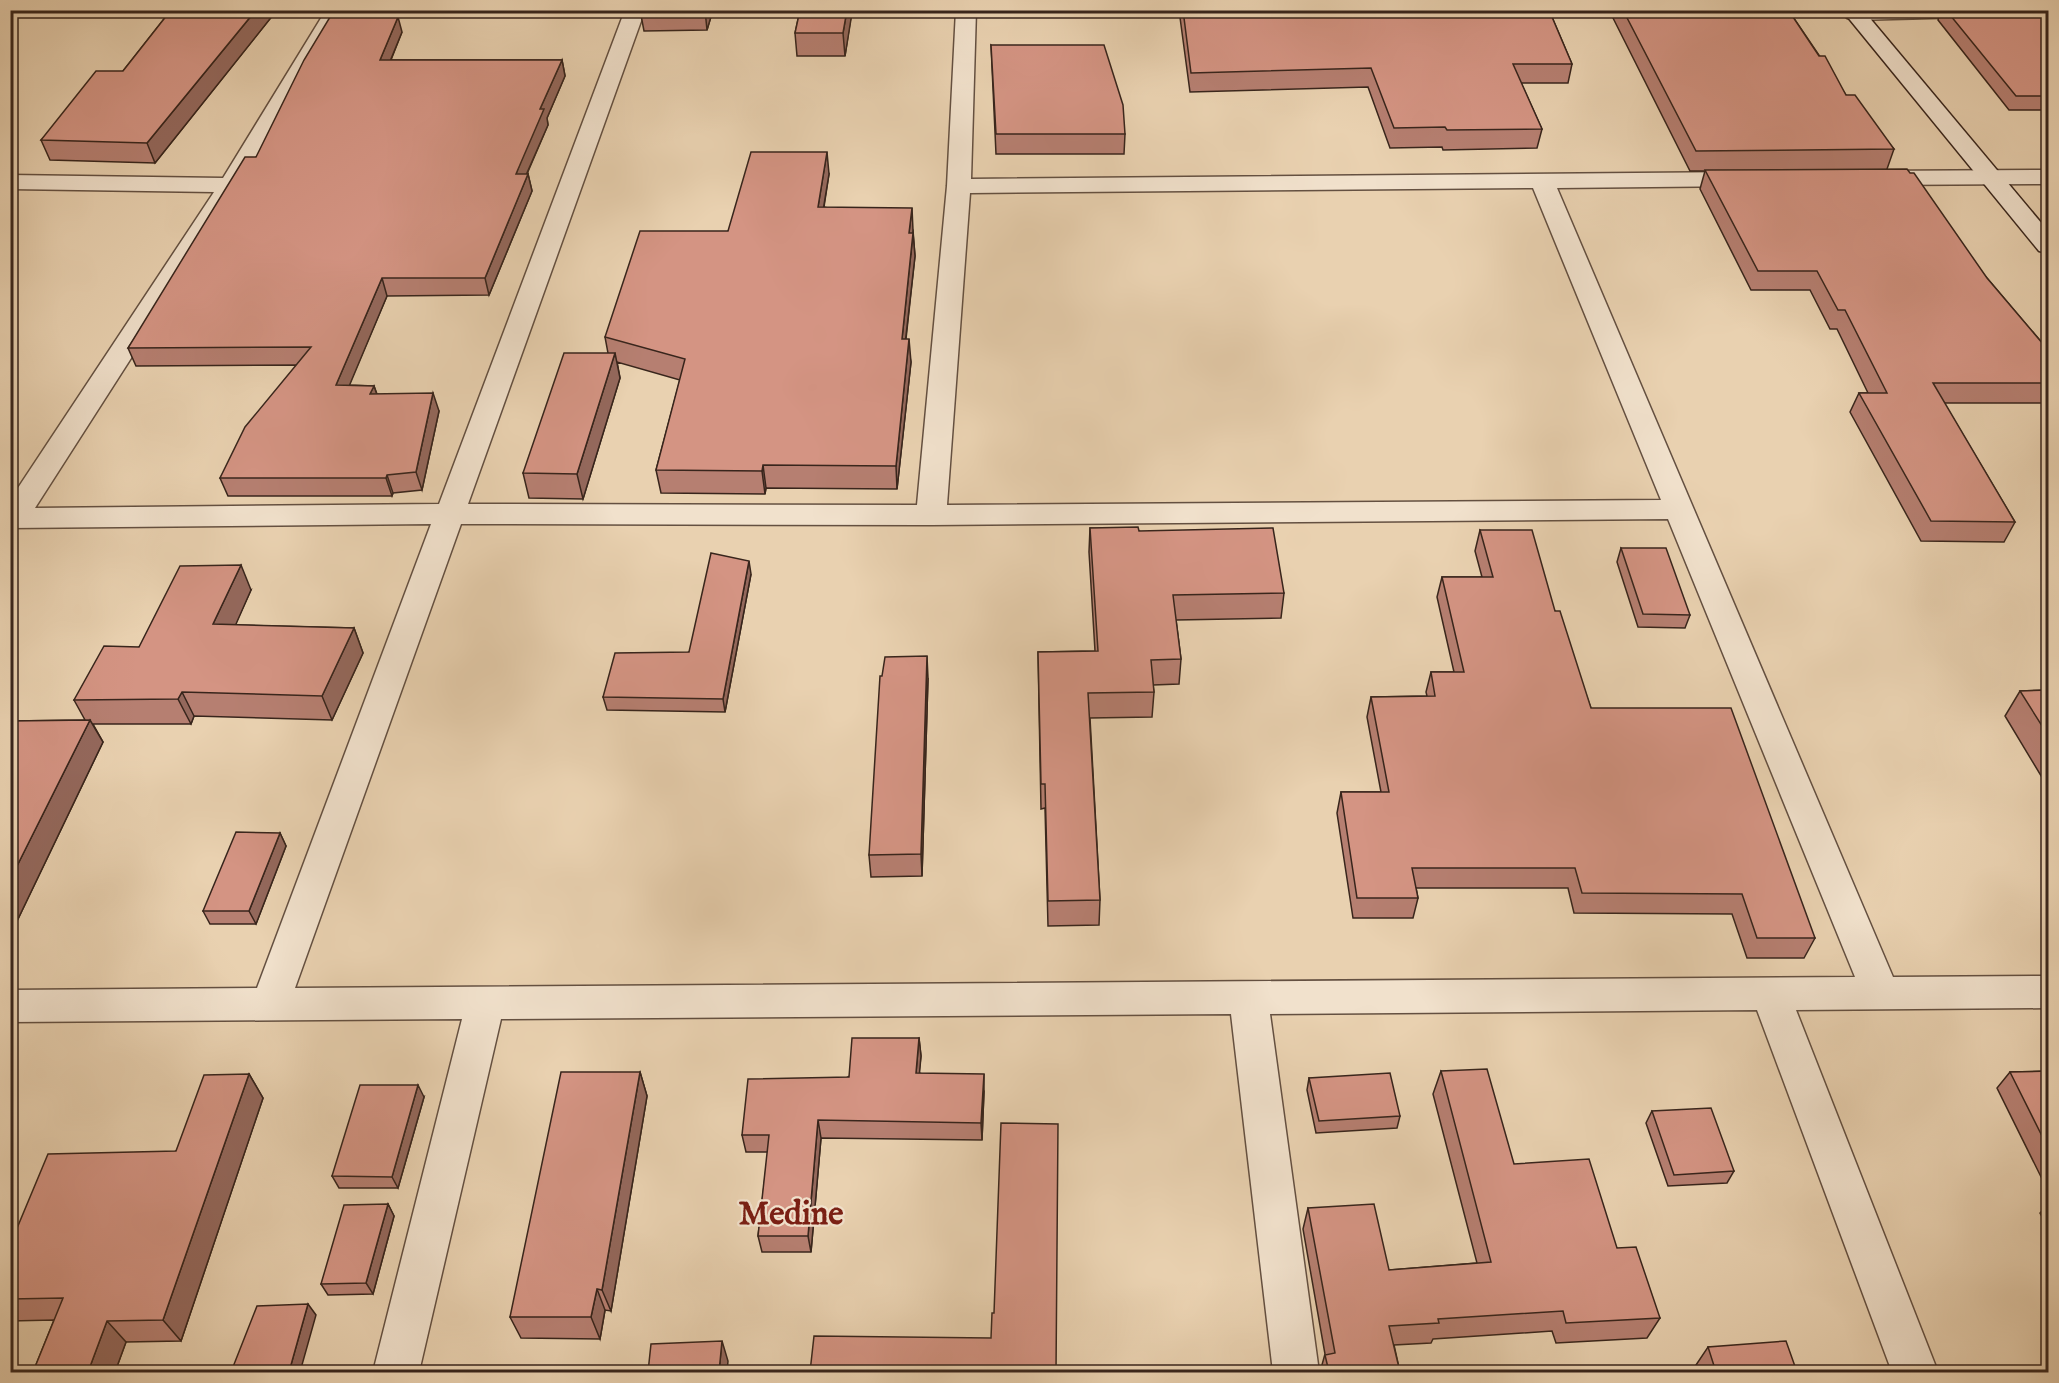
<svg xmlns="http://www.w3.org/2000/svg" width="2059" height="1383" viewBox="0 0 2059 1383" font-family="'IM FELL English',serif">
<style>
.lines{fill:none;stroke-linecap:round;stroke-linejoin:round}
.street-casing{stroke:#645041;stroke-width:3}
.secondary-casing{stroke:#38251c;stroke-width:3}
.street{fill:#f1e1cc;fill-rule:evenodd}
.secondary{fill:#f1e1cc;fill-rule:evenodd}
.wall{fill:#b67f71;stroke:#38251c;stroke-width:1.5}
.shaded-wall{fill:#94685c;stroke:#38251c;stroke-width:1.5}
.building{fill:#d49483;stroke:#38251c;stroke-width:1.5}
.labels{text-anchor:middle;stroke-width:4.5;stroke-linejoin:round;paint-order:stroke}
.near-quarter-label{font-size:33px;font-weight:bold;fill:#7a1f14;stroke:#f1e1cc}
</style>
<rect width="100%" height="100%" fill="#e9d1b0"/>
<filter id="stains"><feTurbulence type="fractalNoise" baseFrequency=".00333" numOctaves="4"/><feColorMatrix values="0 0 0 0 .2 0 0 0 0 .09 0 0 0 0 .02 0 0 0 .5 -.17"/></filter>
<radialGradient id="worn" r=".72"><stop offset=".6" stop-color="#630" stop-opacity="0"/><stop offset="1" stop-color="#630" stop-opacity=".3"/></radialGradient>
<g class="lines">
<defs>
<path id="street" d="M326,10H346L242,185L35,508L439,504L625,10H645L468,504L917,505L947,186L956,10H976L971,179L1747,172L1755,174L1759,179L1755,184L1747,186L1557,188L1893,977L2048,976V1008L1796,1010L1938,1372H1892L1757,1010L1270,1014L1319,1372H1273L1231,1014L501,1019L419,1372H373L462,1019L10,1022V990L257,988L431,524L10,528V500L214,192L10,189V175L223,178ZM1533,188L1661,500L947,505L970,193ZM1668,519L1855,977L295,988L461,524L931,525Z
M1846,10H2019L2016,14L2009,16L1854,20L1847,18L1844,14Z
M2048,170V184L1873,185L1865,183L1861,178L1865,173L1873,171Z"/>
<path id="secondary" d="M1842,10H1863L2048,231V253L2039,251Z"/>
</defs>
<!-- street casing -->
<use href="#street" class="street-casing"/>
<!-- secondary casing -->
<use href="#secondary" class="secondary-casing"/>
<!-- street -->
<use href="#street" class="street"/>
<!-- secondary -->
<use href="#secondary" class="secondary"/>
</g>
<!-- wall -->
<path class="wall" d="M171,10H277L155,163L50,160L41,140L123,71Z
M640,10H713L707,30L644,31Z
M800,10H852L845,56H797L795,33Z
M1179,10H1549L1572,64L1568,83H1521L1542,129L1537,148L1443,150L1442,147L1390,148L1368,87L1190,92Z
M1609,10L1789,11L1846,95L1894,149L1887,169L1987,278L2049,351V403H1944L2015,522L2004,542L1921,541L1850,412L1859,393H1868L1837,329H1830L1810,290H1751L1700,189L1705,171H1690Z
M1941,10H2049V110H2009L1938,20Z
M402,32L391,60H562L565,76L547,118L548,125L527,174H528L532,191L489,295L387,296L349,385L374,386L377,394L439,411L422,490L393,493L392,496H228L220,478L297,365L136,366L128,348L256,157Z
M991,45L1125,134L1124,154H996Z
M829,174L824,207L913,230L915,256L906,339L911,362L897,489L766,488L765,494L661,493L656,470L680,380L617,362L620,378L583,499L529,498L523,473L608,353L605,337L728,231Z
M1090,528L1139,531L1284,593L1281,618L1176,620L1181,659L1179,684L1153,685L1154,692L1152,717L1090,718L1100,900L1099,925L1048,926L1045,808L1041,809L1038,652L1095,651L1089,552Z
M1480,530L1555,611L1591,708L1815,938L1804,958H1747L1732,914L1574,913L1568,888H1416L1418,898L1413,918H1353L1337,813L1341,792H1381L1367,717L1371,697L1427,696L1426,692L1431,672H1454L1437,597L1442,577H1482L1475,551Z
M1621,548L1690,615L1685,628L1638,627L1617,562Z
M751,574L725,712L607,710L603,697L689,652Z
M251,590L235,625L354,628L363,653L332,720L194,716L191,724H93L103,742L18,919H10V721L85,720L74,700L139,647Z
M928,678L922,876L871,877L869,855Z
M2049,690V789L2005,716L2020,691Z
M280,833L286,846L256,924H210L203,911Z
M919,1038L921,1056L919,1073L984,1091L982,1140L821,1138L811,1252H762L758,1236L768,1152H746L742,1135Z
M1441,1071L1514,1164L1617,1248L1660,1318L1647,1338L1556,1343L1552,1331L1433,1339L1431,1343L1394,1345L1400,1372H1320L1325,1354L1303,1229L1308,1208L1389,1270L1477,1263L1433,1094Z
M2049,1071V1193L1997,1088L2010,1072Z
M640,1072L647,1096L611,1311L605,1310L600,1339L521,1338L510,1317Z
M249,1074L263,1098L181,1341L126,1342L115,1372H33L54,1320L10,1321V1245L176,1151Z
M1309,1078L1400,1116L1397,1128L1316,1133L1307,1090Z
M424,1097L398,1188H339L332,1176Z
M1652,1111L1734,1171L1727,1183L1668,1186L1646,1123Z
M2049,1203V1229L2040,1213Z
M388,1204L394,1216L373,1294L328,1295L321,1284Z
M1708,1347L1797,1372H1695L1694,1368Z"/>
<!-- shaded-wall -->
<path class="shaded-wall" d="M256,10H277L155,163L147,143Z
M705,10H713L707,30Z
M847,10H852V13L845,56L843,33Z
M398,17L402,32L384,76L380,60Z
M562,60L565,76L547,118L548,125L519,191L516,174L540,109Z
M827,152L829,174L820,229L818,207Z
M528,174L532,191L489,295L485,278Z
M912,208L913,230L911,255L909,233Z
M913,233L915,256L903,362L902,339Z
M382,278L387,296L342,403L336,385Z
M909,339L911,362L897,489L896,466Z
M615,353L620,378L583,499L577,474Z
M374,386L380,404L370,394Z
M433,393L439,411L422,490L416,472Z
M763,465L766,488L765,494L762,471Z
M387,475L393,493L392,496L386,478Z
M749,561L751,574L725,712L723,699Z
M241,565L251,590L225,649L213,624Z
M354,628L363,653L332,720L322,696Z
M927,656L928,678L922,876L921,854Z
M182,692L194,716L191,724L178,699Z
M90,720L103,742L18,919L10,908V880Z
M280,833L286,846L256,924L249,911Z
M919,1038L921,1056L918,1090L916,1073Z
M640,1072L647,1096L611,1311L602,1290Z
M249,1074L263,1098L181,1341L163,1320Z
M984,1074V1091L982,1140L981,1123Z
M418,1085L424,1097L398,1188L392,1177Z
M818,1120L821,1138L811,1252L808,1236Z
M388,1204L394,1216L373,1294L366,1283Z
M597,1289L605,1310L600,1339L591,1317Z
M308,1304L316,1315L300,1372H289Z
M107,1321L126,1342L115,1372H88Z
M722,1341L728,1361L727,1372H719Z"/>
<!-- building -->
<path class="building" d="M171,10H256L147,143L41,140L96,71H123Z
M800,10H847L843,33H795Z
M1183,10H1549L1572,64H1513L1542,129L1447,130L1445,127L1394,128L1371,68L1191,73Z
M1623,10L1789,11L1819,56H1825L1846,95H1855L1894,149L1696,151Z
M1946,10H2049V96H2016Z
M330,17H398L380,60H562L540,109H544L516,174H528L485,278H382L336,385L374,386L370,394L433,393L416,472L387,475L386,478H220L245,427L311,347L128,348L245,157H256L304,60Z
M991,45H1104L1123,105L1125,134H996Z
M751,152H827L818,207L912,208L909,233H913L902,339H909L896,466L763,465L762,471L656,470L685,359L605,337L640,231H728Z
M1907,169L1910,173H1914L1987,278L2049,351V383H1933L2015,522L1931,521L1859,393H1887L1845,310H1838L1817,271H1758L1705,170Z
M564,353H615L577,474L523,473Z
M1138,527L1139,531L1273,528L1284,593L1173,595L1181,659L1151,660L1154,692L1088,693L1100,900L1048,901L1045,784H1041L1038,652L1098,651L1090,528Z
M1480,530H1532L1555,611H1560L1591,708H1731L1815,938H1757L1742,894L1582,893L1575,868H1412L1418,898H1357L1341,792H1389L1371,697L1435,696L1431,672H1464L1442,577H1493Z
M1621,548H1666L1690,615L1643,614Z
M711,553L749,561L723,699L603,697L615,653L689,652Z
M241,565L213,624L354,628L322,696L182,692L178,699L74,700L104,646L139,647L180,566Z
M927,656L921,854L869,855L880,676H882L885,657Z
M2049,690V737L2020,691Z
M90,720L10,880V721Z
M236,832L280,833L249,911H203Z
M852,1038H919L916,1073L984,1074L981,1123L818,1120L808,1236H758L769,1135H742L748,1079L849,1077Z
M1487,1069L1514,1164L1589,1159L1617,1248L1636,1247L1660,1318L1566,1323L1563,1311L1438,1319L1439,1323L1389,1326L1400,1372H1329L1325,1355L1335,1353L1308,1208L1374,1204L1389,1270L1491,1262L1441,1071Z
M2049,1071V1150L2010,1072Z
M561,1072H640L602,1290L597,1289L591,1317H510Z
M1390,1073L1400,1116L1319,1121L1309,1078Z
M249,1074L163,1320L107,1321L88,1372H33L63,1298L10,1299V1245L48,1154L176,1151L204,1075Z
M360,1085H418L392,1177L332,1176Z
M1711,1108L1734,1171L1674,1175L1652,1111Z
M1001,1123L1058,1124L1056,1372H810L814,1336L991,1338L992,1313H994Z
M388,1204L366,1283L321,1284L344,1205Z
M308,1304L289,1372H231L257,1306Z
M722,1341L719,1372H648L651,1344Z
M1786,1341L1797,1372H1716L1708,1347Z"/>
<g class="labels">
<!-- near-quarter labels -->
<g class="near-quarter-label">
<text x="791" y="1224">Medine</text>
</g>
</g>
<!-- margin -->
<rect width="2059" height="1383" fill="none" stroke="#e9d1b0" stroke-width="36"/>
<rect x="12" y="12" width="2035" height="1359" fill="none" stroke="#38251c" stroke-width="3"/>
<rect x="18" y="18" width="2023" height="1347" fill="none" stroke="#38251c" stroke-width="1.5"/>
<rect width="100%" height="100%" filter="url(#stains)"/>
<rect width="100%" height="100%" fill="url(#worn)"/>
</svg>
